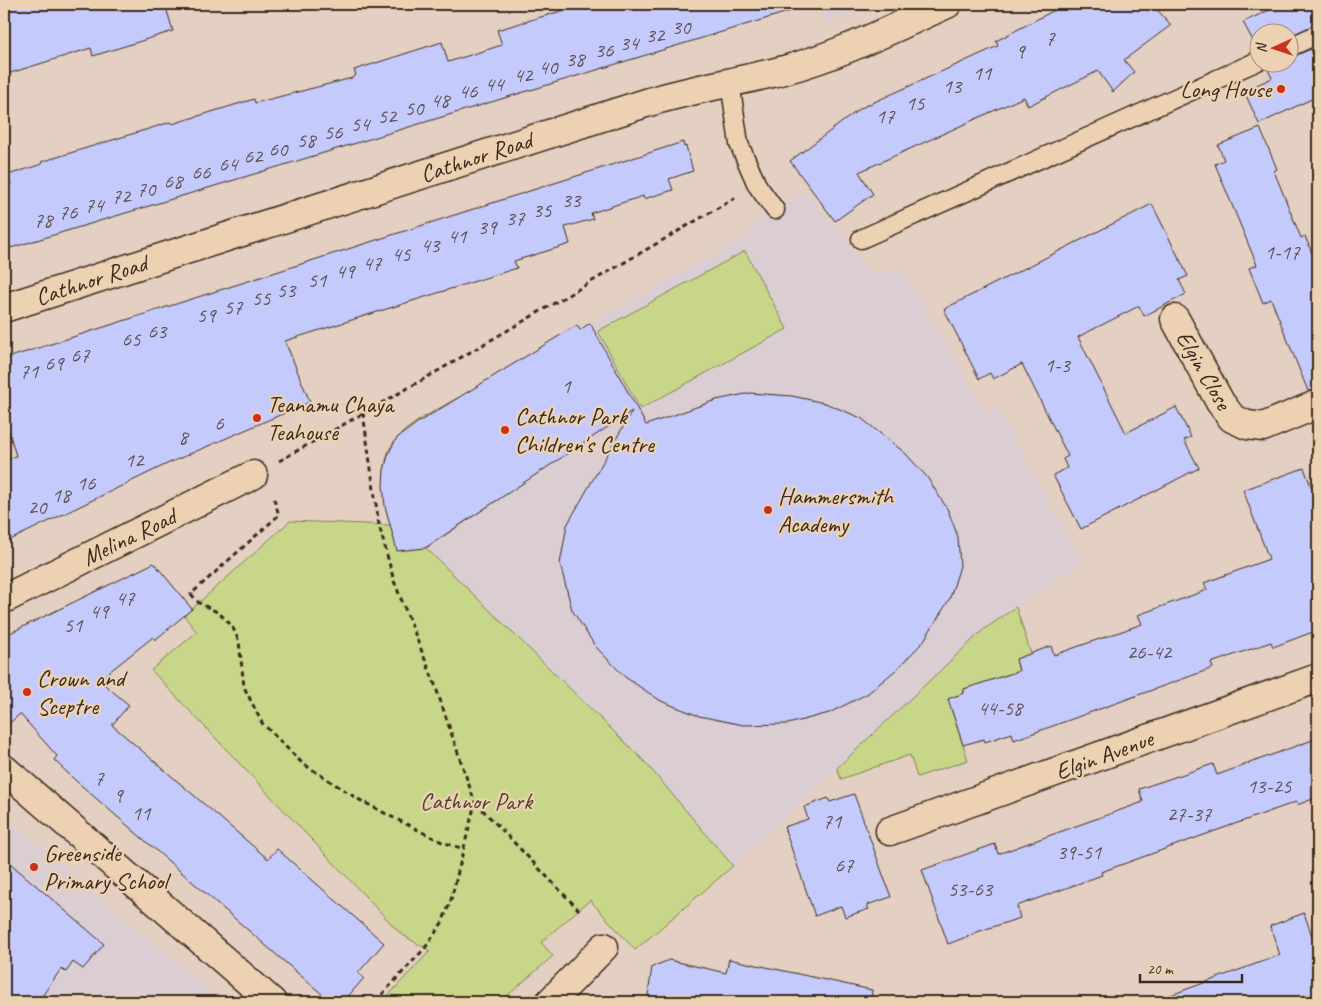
<svg xmlns="http://www.w3.org/2000/svg" width="1322" height="1006" viewBox="0 0 1322 1006" font-family="Caveat,sans-serif">
<style>
.built{fill:#dbced3}
.green{fill:#c8d68a;stroke:#828054}
.building{fill:#c5cafc;stroke:#3b2a1e}
.lines{fill:none;stroke-linecap:round;stroke-linejoin:round}
.service-casing{stroke:#3b2a1e;stroke-width:21}
.minor-casing{stroke:#3b2a1e;stroke-width:31}
.path{stroke:#3b2a1e;stroke-width:3;stroke-dasharray:5 4;stroke-linecap:butt}
.service{stroke:#ecd2b3;stroke-width:18}
.minor{stroke:#ecd2b3;stroke-width:28}
.poi-dot{fill:#c8321e;stroke:#ecd2b3;stroke-width:2}
.labels{text-anchor:middle;stroke-width:4.5;stroke-linejoin:round;paint-order:stroke}
.number-label{font-size:21px;fill:#5e5256}
.poi-label{font-size:24px;fill:#3b2a1e;stroke:#ecd2b3;text-anchor:start}
.street-label{font-size:24px;fill:#3b2a1e;stroke:#ecd2b3}
.park-label{font-size:24px;fill:#50442e;stroke:#ecd2b3}
</style>
<rect width="100%" height="100%" fill="#e4d0c2"/>
<filter id="ink" filterUnits="userSpaceOnUse"><feTurbulence type="fractalNoise" baseFrequency=".02" numOctaves="2"/><feDisplacementMap in="SourceGraphic" scale="10" xChannelSelector="R" yChannelSelector="G"/><feConvolveMatrix kernelMatrix="1 2 1 2 8 2 1 2 1" color-interpolation-filters="sRGB"/></filter>
<g filter="url(#ink)">
<!-- built -->
<path class="built" d="M817,4H869L826,24Z
M805,191L846,239L871,276L901,269L987,414L998,409L1082,562L982,631L733,866L644,761L425,548L637,408L590,323L753,233L749,226Z
M4,815L126,920L222,1002H4Z"/>
<!-- green -->
<path class="green" d="M745,251L787,329L640,409L598,331Z
M459,397L525,448L539,472L426,548L644,761L733,866L635,950L590,900L541,942L553,956L500,1002H382L430,951L401,934L151,670L197,632L184,616L290,521L390,525C384,500 377,458 398,437C414,420 439,409 459,397Z
M1016,607L1031,654L1016,659L1019,671L964,689V693L948,699L968,760L917,777L910,755L841,779L837,768L982,631Z"/>
<!-- building -->
<path class="building" d="M21,4H165L173,31L93,56L91,48L4,75V9Z
M585,4H790L791,11L4,250V186L11,184L8,175L42,164L41,162L171,122L172,124L254,99L255,103L352,78L356,75L354,70L442,42L448,62L502,45L497,30Z
M1066,4H1152L1171,25L1124,60L1134,72L1113,92L1098,71L1028,106L1024,97L859,172L873,194L835,221L790,161L861,108L998,46L996,41Z
M1283,4H1318V23L1290,36V32H1260V50H1258L1243,22Z
M1318,46V96L1259,124L1244,91L1272,78L1267,68L1270,62H1290V58Z
M1260,128L1277,169L1274,171L1301,238L1305,236L1318,268V389L1308,391L1271,299L1263,303L1249,268L1257,265L1215,164L1224,160L1218,145Z
M683,142L684,147L686,146L693,171L669,179L673,190L644,199L643,196L591,213L593,219L565,227L570,244L514,261L517,268L285,341L310,402L169,463L4,543V461L16,456L4,414V359Z
M1152,204L1188,276L1179,280L1186,294L1144,316L1139,306L1078,337L1126,433L1176,407L1191,437L1184,440L1199,468L1081,529L1053,475L1067,468L1063,459L1068,456L1022,364L993,379L990,373L979,379L944,309Z
M590,323L646,425L716,400L750,393L792,396L825,403L861,418L905,453L927,477L948,510L958,537L960,566L950,598L923,642L897,669L867,694L829,713L788,724L743,725L699,716L661,701L625,677L595,646L572,610L560,564L567,525L632,411L425,548L397,551L385,506L383,485L384,470L389,452L397,438L417,423L577,325L580,330Z
M1304,468L1318,504V630L1273,647L1271,642L1211,663L1213,668L1014,740L1012,733L985,742L984,739L963,745L948,699L964,693V689L1019,671L1016,659L1051,646L1054,655L1142,624L1138,615L1207,590L1204,583L1269,559L1243,490Z
M154,563L192,609L155,640L153,637L99,680L129,705L112,725L268,859L277,849L384,943L358,973L364,978L343,1002H331L75,780L54,760L57,756L20,714L4,728V636Z
M1318,738V797L1297,805L1296,802L1101,872L1102,875L1017,906L1020,918L974,933V934L948,944L922,870L995,844L998,854L1143,802L1139,789L1213,764L1217,775Z
M854,794L891,897L867,905L869,909L845,917L841,906L815,916L784,827L808,819L804,807L828,798L830,802Z
M4,858L104,944L83,969L73,962L66,972L61,969L38,1002H4Z
M1304,913L1318,953V993L1292,1002H1161L1160,999L1280,955L1270,926Z
M729,959L872,990L871,1002H647L652,967L669,960L726,973Z"/>
<g class="lines">
<defs>
<path id="service" d="M1290,47L1318,34
M730,82L739,144L757,185L775,210
M861,239L1260,60"/>
<path id="minor" d="M4,308L646,103C691,89 738,82 784,70C840,55 894,28 947,4
M1175,319L1220,402L1232,418L1247,425L1263,427L1318,404
M4,599L253,475
M4,769L272,1002
M890,831L1318,678
M550,1002L604,947"/>
</defs>
<!-- service casing -->
<use href="#service" class="service-casing"/>
<!-- minor casing -->
<use href="#minor" class="minor-casing"/>
<!-- path -->
<path class="path" d="M363,413L379,525L394,581L434,682L475,803L451,900L442,923L425,948L375,1002
M279,461L424,379L735,198
M274,499L279,515L191,594L199,603L219,613L232,626L239,641L244,687L262,723L302,763L358,799L392,817L442,842L464,849
M476,803L579,910"/>
<!-- service -->
<use href="#service" class="service"/>
<!-- minor -->
<use href="#minor" class="minor"/>
</g>
</g>
<!-- markers -->
<g class="poi-dot">
<circle cx="1281" cy="89" r="5"/>
<circle cx="257" cy="418" r="5"/>
<circle cx="505" cy="430" r="5"/>
<circle cx="768" cy="510" r="5"/>
<circle cx="27" cy="692" r="5"/>
<circle cx="34" cy="867" r="5"/>
</g>
<g class="labels">
<!-- number labels -->
<g class="number-label">
<text x="681" y="34">30</text>
<text x="655" y="42">32</text>
<text x="1050" y="45">7</text>
<text x="629" y="50">34</text>
<text x="604" y="57">36</text>
<text x="1020" y="58">9</text>
<text x="575" y="66">38</text>
<text x="548" y="74">40</text>
<text x="982" y="80">11</text>
<text x="523" y="82">42</text>
<text x="494" y="91">44</text>
<text x="952" y="93">13</text>
<text x="468" y="98">46</text>
<text x="440" y="107">48</text>
<text x="915" y="110">15</text>
<text x="414" y="115">50</text>
<text x="387" y="123">52</text>
<text x="885" y="123">17</text>
<text x="360" y="131">54</text>
<text x="333" y="139">56</text>
<text x="306" y="147">58</text>
<text x="278" y="156">60</text>
<text x="253" y="163">62</text>
<text x="228" y="171">64</text>
<text x="201" y="179">66</text>
<text x="173" y="188">68</text>
<text x="146" y="196">70</text>
<text x="121" y="203">72</text>
<text x="571" y="207">33</text>
<text x="94" y="212">74</text>
<text x="542" y="217">35</text>
<text x="68" y="219">76</text>
<text x="515" y="225">37</text>
<text x="43" y="227">78</text>
<text x="487" y="234">39</text>
<text x="457" y="243">41</text>
<text x="430" y="252">43</text>
<text x="1282" y="259">1-17</text>
<text x="401" y="261">45</text>
<text x="372" y="270">47</text>
<text x="345" y="278">49</text>
<text x="317" y="287">51</text>
<text x="286" y="297">53</text>
<text x="261" y="305">55</text>
<text x="233" y="314">57</text>
<text x="206" y="322">59</text>
<text x="157" y="338">63</text>
<text x="131" y="346">65</text>
<text x="80" y="362">67</text>
<text x="54" y="370">69</text>
<text x="1057" y="372">1-3</text>
<text x="29" y="378">71</text>
<text x="566" y="393">1</text>
<text x="219" y="430">6</text>
<text x="183" y="444">8</text>
<text x="134" y="467">12</text>
<text x="86" y="490">16</text>
<text x="61" y="502">18</text>
<text x="37" y="514">20</text>
<text x="125" y="605">47</text>
<text x="99" y="618">49</text>
<text x="73" y="632">51</text>
<text x="1149" y="659">26-42</text>
<text x="1000" y="715">44-58</text>
<text x="99" y="785">7</text>
<text x="1269" y="793">13-25</text>
<text x="118" y="802">9</text>
<text x="141" y="820">11</text>
<text x="1189" y="821">27-37</text>
<text x="832" y="828">71</text>
<text x="1079" y="859">39-51</text>
<text x="844" y="872">67</text>
<text x="970" y="896">53-63</text>
</g>
<!-- poi labels -->
<g class="poi-label">
<text x="1271" y="97" text-anchor="end">Long House</text>
<text x="267" y="412">Teanamu Chaya<tspan x="267" dy="28">Teahouse</tspan></text>
<text x="515" y="424">Cathnor Park<tspan x="515" dy="28">Children's Centre</tspan></text>
<text x="778" y="504">Hammersmith<tspan x="778" dy="28">Academy</tspan></text>
<text x="37" y="686">Crown and<tspan x="37" dy="28">Sceptre</tspan></text>
<text x="44" y="861">Greenside<tspan x="44" dy="28">Primary School</tspan></text>
</g>
<!-- street labels -->
<g class="street-label">
<text transform="translate(476 157) rotate(-18)" y="8">Cathnor Road</text>
<text transform="translate(91 280) rotate(-18)" y="8">Cathnor Road</text>
<text transform="translate(1204 370) rotate(60)" y="8">Elgin Close</text>
<text transform="translate(129 537) rotate(-26)" y="8">Melina Road</text>
<text transform="translate(1104 755) rotate(-20)" y="8">Elgin Avenue</text>
</g>
<!-- park labels -->
<g class="park-label">
<text x="476" y="809">Cathnor Park</text>
</g>
</g>
<!-- margin -->
<rect width="1322" height="1006" fill="none" stroke="#ecd2b3" stroke-width="20"/>
<rect x="10" y="10" width="1302" height="986" fill="none" stroke="#3b2a1e" stroke-width="2" filter="url(#ink)"/>
<!-- north arrow -->
<g transform="translate(1274 48) rotate(267)"><circle r="24" fill="#ecd2b3" stroke="#a58f77"/>
<path d="M0-4L9 19L0 12L-9 19Z" fill="#c8321e"/>
<text y="-8" font-size="14" font-weight="bold" text-anchor="middle" fill="#3b2a1e">N</text>
</g>
<!-- scale -->
<path d="M1140 974v8h102v-8" fill="none" stroke="#3b2a1e" stroke-width="2.5"/>
<text x="1147" y="974" font-size="15" fill="#3b2a1e" stroke="#ecd2b3" stroke-width="4" paint-order="stroke">20 m</text>
</svg>
